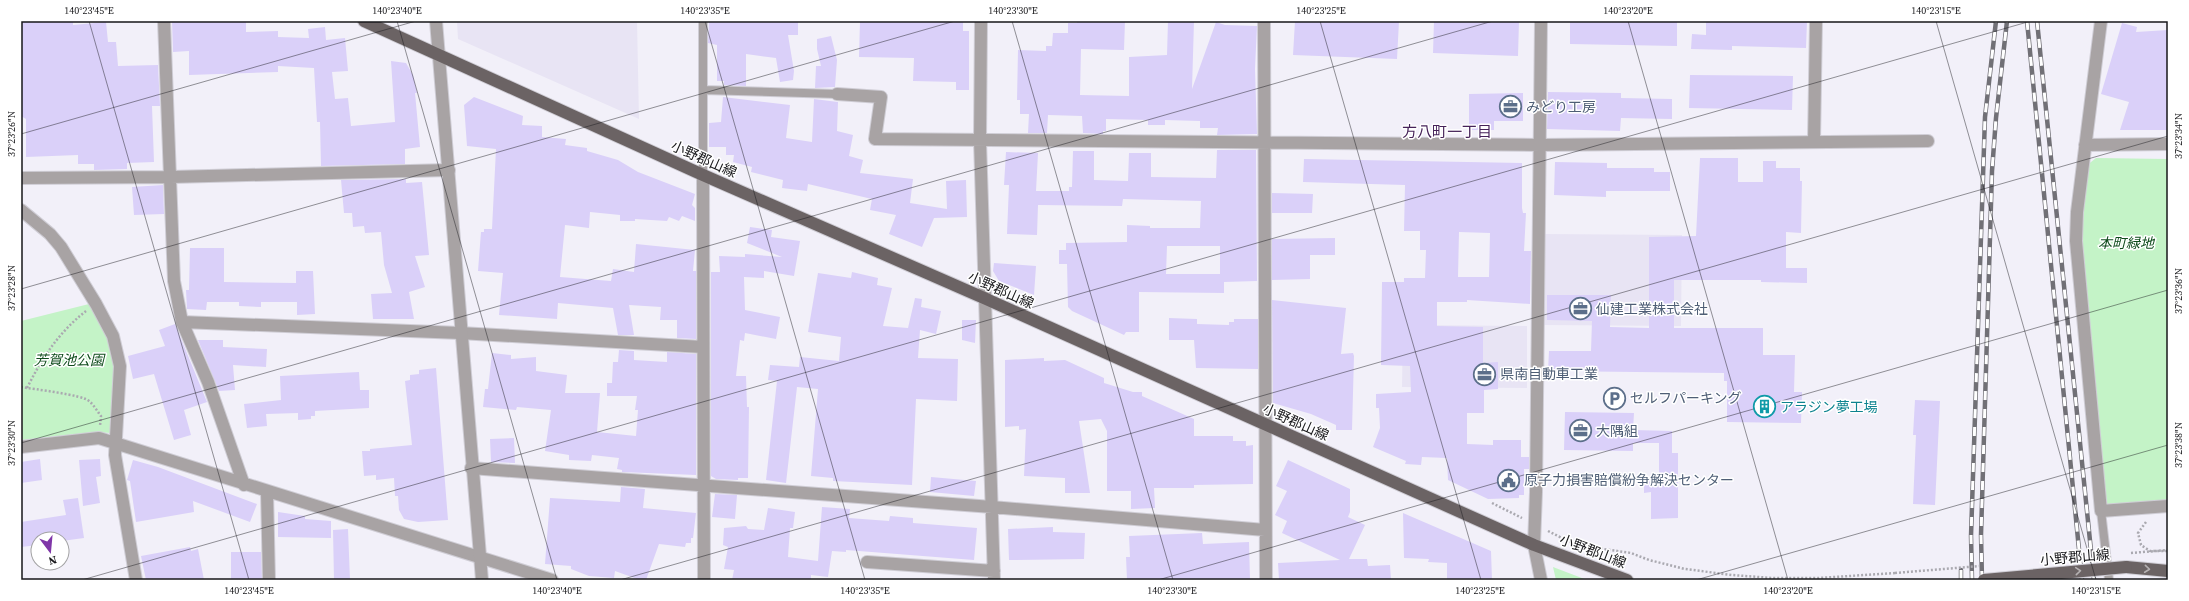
<svg xmlns="http://www.w3.org/2000/svg" width="2189" height="601" viewBox="0 0 2189 601" font-family="'Source Serif 4','Noto Sans JP',serif">
<style>
.built{fill:#e8e4f4}
.green{fill:#c4f3c7}
.building{fill:#dad0f9;fill-rule:evenodd}
.lines{fill:none;stroke-linecap:round;stroke-linejoin:round}
.service-casing{stroke:#cfcdd5;stroke-width:10}
.minor-casing{stroke:#cfcdd5;stroke-width:14}
.tertiary-casing{stroke:#cfcdd5;stroke-width:14}
.primary-casing{stroke:#cfcdd5;stroke-width:14}
.path{stroke:#aaa9b0;stroke-width:2.5;stroke-dasharray:2 2;stroke-linecap:butt}
.service{stroke:#a8a3a4;stroke-width:8}
.minor{stroke:#a8a3a4;stroke-width:12}
.tertiary{stroke:#a8a3a4;stroke-width:12}
.primary{stroke:#6b6364;stroke-width:12}
.rail-casing{stroke:#717076;stroke-width:4.5}
.rail{stroke:#fff;stroke-width:3;stroke-dasharray:9;stroke-linecap:butt}
.primary-bridge-casing{stroke:#cfcdd5;stroke-width:14;stroke-linecap:butt}
.path-bridge{stroke:#aaa9b0;stroke-width:2.5;stroke-dasharray:2 2;stroke-linecap:butt}
.primary-bridge{stroke:#6b6364;stroke-width:12}
.oneway{stroke:#b5b1b2}
.ticks{fill:none;stroke:#17171a;stroke-width:1;stroke-opacity:0.45}
.labels{text-anchor:middle;stroke-width:3;stroke-linejoin:round;paint-order:stroke}
.service-label{font-size:14px;fill:#4e5e75;stroke:#fff;text-anchor:start}
.street-label{font-size:14px;fill:#17171a;stroke:#fff}
.park-label{font-size:14px;font-style:italic;fill:#0f4c1c;stroke:#fff}
.culture-label{font-size:14px;fill:#0d838f;stroke:#fff;text-anchor:start}
.neighbourhood-label{font-size:15px;fill:#452259;stroke:#fff}
.neatline{fill:none;stroke:#17171a;stroke-width:1.5}
.ticks-label{font-size:10px;text-anchor:middle;fill:#17171a}
</style>
<rect width="100%" height="100%" fill="#f2f0f9"/>
<!-- built -->
<path class="built" d="M457,21H637L639,119L458,39Z
M1545,234L1682,235L1681,326L1544,325Z
M1403,325L1527,326V388L1402,387Z"/>
<!-- green -->
<path class="green" d="M2096,158L2168,159V502L2105,506L2082,239L2086,166Z
M89,304L117,350L111,433L95,432L21,440V321Z
M1553,567L1587,580H1556Z"/>
<!-- building -->
<path class="building" d="M21,21H73V25L106,22L108,42H116L118,66L158,65L160,106H152L154,162L127,163V169L94,170V164H78V155L26,157V119L21,116Z
M172,21H246V32L278,31V37L309,38L308,29L325,27L326,40L345,38L348,71L332,72L335,99L348,98L351,126L395,122L391,61L406,63L413,75L417,93H415L420,147L405,149V164L321,166L320,122H317L314,68L278,66V72L189,75V51L173,52Z
M709,21H798V35H788L794,71L793,80L780,82L776,58L746,54V86L724,85V81H717V45L708,43Z
M860,21H963V31H969V90H956V82L913,81L914,58L859,57Z
M1077,21H1125L1124,50L1081,49L1080,95L1129,96V57L1167,55L1168,21H1194L1192,89L1216,22L1225,25L1257,26L1255,69L1257,134L1217,135L1218,128H1200V121L1165,120V125H1148V120L1106,119V131H1103V134L1083,133L1082,116L1048,115L1047,133H1028L1029,114H1020V100H1017L1018,50L1046,51V46H1052L1053,33H1068V23H1077Z
M1295,21H1399L1397,59L1293,55Z
M1434,21H1519L1518,56L1433,53Z
M1570,21H1677V46L1570,44Z
M1706,21H1807L1806,48L1732,46V50L1691,49L1692,34L1706,35Z
M2122,23L2137,27L2136,32L2168,30V130H2120L2129,102L2101,94Z
M831,36L837,60L835,87L815,88L816,66H821L817,49V39Z
M1690,75L1793,76L1792,110L1689,108Z
M1548,92L1621,93V98L1672,99V119L1621,118L1620,131L1547,129Z
M1523,93V121H1494V130H1469V94Z
M474,97L523,116L522,125L542,126V137L566,139L565,145L587,148V151L618,160L638,172L695,194L692,205L695,208V221L682,216L679,221L669,217L667,221L635,219V221H620V215L590,212L589,228L565,225L560,277L611,281L613,269L634,272L636,244L695,250L693,271H696V339L677,338V320H660L661,307L629,305L634,335H618L613,308L558,303L557,319L499,315L503,273L478,271L481,232H484V229H492L496,149L467,146L464,105Z
M723,97L790,105L786,138L812,142L814,99L838,102L837,131L853,135L849,156L863,160L860,173L913,179L910,203L947,209L946,181L966,180L967,217L934,218L922,247L889,234L896,215L870,210L872,199L808,184L807,191L782,188L783,180L751,172L752,167L733,162L734,155H726V147H709V123L721,122Z
M1217,150H1256L1257,281L1224,282V293L1139,292V332H1126L1124,335L1072,311L1068,307L1067,264H1059V250H1066V243L1127,242V225L1150,226V228H1200L1201,201L1123,199L1122,206L1038,205L1037,235L1007,234L1009,185H1004L1006,152L1038,153L1036,191H1069V187H1072L1073,151H1094V180L1128,181L1129,153H1151V177L1216,178ZM1167,246H1220V274H1166Z
M1700,158H1738V182H1763V161H1776V168H1800V181H1802L1801,233L1786,232V268H1807V283L1761,282V280H1674V328H1763V355H1795L1794,392H1802L1801,423L1727,422V381H1724V373L1548,371L1549,351H1591L1592,321L1547,320V295H1611L1610,327L1649,328V237L1696,236Z
M1304,159L1522,163V208L1523,213H1526L1524,251H1531L1530,304L1467,300V302H1437V326L1483,327V363L1498,362V389L1484,390V413H1467V444L1493,445V440H1521V457H1529V469H1524V495H1519V498L1488,499L1448,480L1447,458L1422,457L1421,465L1405,464L1406,461L1373,447L1380,428L1379,408H1376V394L1411,392L1410,366L1381,365L1382,282H1404V278H1425L1426,250H1420V231H1404L1405,185L1303,182ZM1459,232L1490,233L1489,277H1458Z
M1555,162L1607,163V168H1654V172H1670V191H1606V197L1554,195Z
M406,179V183L422,182L429,255L415,256L425,287L409,292L414,319H373L371,294L392,293L384,265L381,232L365,233L364,226L353,227L352,213H344L341,180Z
M163,185L164,214L134,215L132,187Z
M1272,193L1313,194L1312,213H1272Z
M750,227L772,230L771,237L800,241L794,276L764,271V278L744,277L745,310L780,317L776,339L745,333L744,341L740,340L736,376H746L747,407H749L748,478H738V480L716,479L711,476V272H720L719,256L745,257V254L782,257L747,243Z
M1335,238V255H1310V279L1272,280V239Z
M190,248H224V282L296,283V271H313L315,314L297,315V302H261V307L239,306V302H207L206,310L187,309L186,290H189Z
M994,263L1036,266L1034,295L999,281L993,271Z
M852,272L878,278L877,285L892,288L883,326L908,328L915,298L922,299L921,307L941,311L936,334L920,330L918,358L958,359L957,401L916,399L912,485L833,481V478L811,476L818,389L797,387L786,483L766,480L777,381L768,380L770,365L799,367L800,357L839,361L841,337L808,332L818,273L851,278Z
M1272,300L1346,308L1341,354L1353,353L1354,356L1352,430H1336V425L1311,414L1273,403Z
M1169,318L1197,319V324L1229,325V322H1234V319H1258V369L1196,368L1194,340H1169Z
M962,320H976L975,343L962,340Z
M175,324L207,402L184,410L191,435L174,440L154,374L133,379L128,356L165,346L159,330Z
M198,340H223V347L267,349L266,367L233,365L235,390L219,391Z
M619,350L634,351V360L667,362V352L696,354V475L622,472V470L617,469L619,458L592,455L591,461L569,460V455L545,451L551,410L517,407L516,410L483,407L485,389H488L492,353L511,355V359L536,357V371L567,375L565,393H600L597,432L636,436L638,410H635L637,396H607V383H612L613,362H618Z
M1044,358V361L1065,360L1104,378V383L1133,392H1142V396L1194,419V436H1233V441H1246V446L1253,445V484L1194,485V488H1154L1155,508L1131,509V491H1107V431L1101,419L1079,421L1090,493H1065V478L1024,476L1026,429L1019,430V426L1005,427V360Z
M436,368L448,520L418,522L404,519L399,510L398,496H395L394,478L376,480V475L364,476L362,451H370V449L412,445L405,381L410,380V375L419,374V370Z
M359,372L360,390H369V408L315,411V416H311V419L298,420V413L266,414L267,426L247,428L244,404L281,400L280,376Z
M1915,400L1940,401L1935,505L1913,504L1916,435H1913Z
M1565,412L1634,413L1633,430L1672,431V453H1678V518L1651,519V492L1644,493V478H1659V443H1633V451L1564,450Z
M514,438L515,463L491,462L490,439Z
M40,459L42,480L21,483V462Z
M100,459L101,476L96,477L100,503L83,506L79,460Z
M133,460L158,467L257,504L250,522L193,501L194,512L136,522L130,481L127,480Z
M1288,460L1350,489V512L1348,517L1365,525L1349,559H1367L1368,566L1390,565L1391,580H1279L1278,563L1340,560L1282,533L1287,521L1275,515L1287,491L1276,486Z
M931,477L976,481L974,496L930,492Z
M621,487L645,489L643,508L696,513L693,538H691V543H686L685,547L659,544L646,580H640L615,571L614,578L589,576L571,569V566L545,564L550,498L620,502Z
M715,494L737,495L735,519L712,517Z
M78,498L84,538L62,541V539H38V545L21,547V522L66,515L63,500Z
M822,507L850,509L849,518L889,521L890,516L913,518V523L977,528L974,560L846,550V552L832,551L828,577L811,575V580H732L734,570L724,569L728,547L723,545L724,528L746,526L748,529L764,530L768,508L795,512L793,528H790L788,557L818,561Z
M278,512L305,516V519L331,521V538L278,537Z
M1403,513L1491,551L1492,580H1447V563L1428,562L1429,559L1404,558Z
M1053,527V532L1085,533L1084,559L1009,560L1008,529Z
M348,529L350,580H334L333,530Z
M1202,533L1203,544L1249,542L1250,580H1127L1126,557H1130L1129,536Z
M190,547L191,551L198,549L204,580H146L141,556Z
M231,552H261L262,580H231Z"/>
<g class="lines">
<defs>
<path id="service" d="M703,21V175
M703,90L837,94
M2101,511L2109,580"/>
<path id="minor" d="M164,21L174,281L182,322L208,382L244,485
M981,21L980,141L994,580
M1264,21L1266,580
M2101,21L2077,212L2076,241L2101,511L2168,506
M837,94L881,97L875,139L1540,145L1928,141
M1814,142L1816,21
M2085,145L2168,144
M703,175L704,580
M21,178L171,177L449,170
M21,210L50,234L61,247L96,304L113,336L120,366L115,455L136,580
M182,322L460,333L703,347
M21,447L99,438L552,580
M471,468L992,507L1265,530
M267,492L269,580
M1534,545L1536,492L1541,21
M867,562L994,571"/>
<path id="tertiary" d="M436,21L482,580
M1534,545L1541,580"/>
<path id="primary" d="M364,21L703,175L984,298L1534,545L1627,580
M2126,567L2168,571"/>
</defs>
<!-- service casing -->
<use href="#service" class="service-casing"/>
<!-- minor casing -->
<use href="#minor" class="minor-casing"/>
<!-- tertiary casing -->
<use href="#tertiary" class="tertiary-casing"/>
<!-- primary casing -->
<use href="#primary" class="primary-casing"/>
<!-- path -->
<path class="path" d="M21,387C33,389 83,395 89,401C94,405 97,411 101,416L100,426
M27,388C42,358 59,332 86,311
M1492,503L1522,518
M2146,522L2138,533L2141,545L2150,551H2168
M1548,531L1576,545L1631,553L1649,560L1685,569L1732,575L1772,578H1819L1895,573"/>
<!-- service -->
<use href="#service" class="service"/>
<!-- minor -->
<use href="#minor" class="minor"/>
<!-- tertiary -->
<use href="#tertiary" class="tertiary"/>
<!-- primary -->
<use href="#primary" class="primary"/>
<defs>
<path id="rail" d="M2027,21L2082,580
M2037,21L2094,580
M1961,570V580
M1972,580L1971,536L1985,117L1996,21
M1982,580L1981,535L1992,171L1996,118L2007,21"/>
</defs>
<!-- rail casing -->
<use href="#rail" class="rail-casing"/>
<!-- rail -->
<use href="#rail" class="rail"/>
<defs>
<path id="primary-bridge" d="M1984,580L2126,567"/>
</defs>
<!-- primary-bridge casing -->
<use href="#primary-bridge" class="primary-bridge-casing"/>
<!-- path-bridge -->
<path class="path-bridge" d="M2131,553L2168,550
M1895,573L1980,566"/>
<!-- primary-bridge -->
<use href="#primary-bridge" class="primary-bridge"/>
</g>
<!-- one-way arrows -->
<defs><path id="oneway-chevron" d="M-2-3.5L2.5 0L-2 3.5" fill="none" stroke-width="1.6" stroke-linecap="round" stroke-linejoin="round"/></defs>
<g class="oneway">
<use href="#oneway-chevron" transform="translate(2147 569) rotate(6)"/>
<use href="#oneway-chevron" transform="translate(2078 571) rotate(-5)"/>
</g>
<!-- ticks -->
<path class="ticks" d="M89,21L249,580M397,21L557,580M705,21L865,580M1012,21L1173,580M1320,21L1481,580M1628,21L1788,580M1936,21L2096,580M21,134L416,21M21,289L955,21M21,443L1493,21M82,580L2031,21M620,580L2168,136M1158,580L2168,290M1696,580L2168,445"/>
<!-- icons -->
<defs>
<symbol id="office-ring" viewBox="-11 -11 22 22"><circle r="9.5" fill="#fff" stroke="#5c6f8a" stroke-width="1.5"/><path d="M-6-3h4V-5.5h4V-3h4V5H-6ZM-1-4.5V-3h2v-1.5ZM-6 0V1H6V0Z" fill="#5c6f8a"/></symbol>
<symbol id="parking-ring" viewBox="-11 -11 22 22"><circle r="9.5" fill="#fff" stroke="#5c6f8a" stroke-width="1.5"/><path d="M-3.5-5.5H1a3.5 3.5 0 0 1 0 7H-1V5.5H-3.5ZM-1-3.4V-.6H.8a1.4 1.4 0 0 0 0-2.8Z" fill="#5c6f8a"/></symbol>
<symbol id="building-ring" viewBox="-11 -11 22 22"><circle r="9.5" fill="#fff" stroke="#0f9aa8" stroke-width="1.5"/><path d="M-4-6H4V6H1V3H-1V6H-4ZM-2.5-4.3h1.7v1.8h-1.7ZM.8-4.3h1.7v1.8H.8ZM-2.5-1h1.7V.8h-1.7ZM.8-1h1.7V.8H.8Z" fill="#0f9aa8"/></symbol>
<symbol id="civic-ring" viewBox="-11 -11 22 22"><circle r="9.5" fill="#fff" stroke="#5c6f8a" stroke-width="1.5"/><path d="M-.6-6.5H3V-4.5H.6V-3L4-1V1h2V6H-6V1h2V-1L-.6-3ZM-1.2 2.5V6h2.4V2.5Z" fill="#5c6f8a"/></symbol>
</defs>
<g fill-rule="evenodd">
<use href="#office-ring" x="1498" y="94" width="25" height="25"/>
<use href="#office-ring" x="1568" y="296" width="25" height="25"/>
<use href="#office-ring" x="1472" y="362" width="25" height="25"/>
<use href="#parking-ring" x="1602" y="386" width="25" height="25"/>
<use href="#building-ring" x="1752" y="394" width="25" height="25"/>
<use href="#office-ring" x="1568" y="418" width="25" height="25"/>
<use href="#civic-ring" x="1496" y="468" width="25" height="25"/>
</g>
<g class="labels">
<!-- service labels -->
<g class="service-label">
<text x="1526" y="112">みどり工房</text>
<text x="1596" y="314">仙建工業株式会社</text>
<text x="1500" y="379">県南自動車工業</text>
<text x="1630" y="403">セルフパーキング</text>
<text x="1596" y="436">大隅組</text>
<text x="1524" y="485">原子力損害賠償紛争解決センター</text>
</g>
<!-- street labels -->
<g class="street-label">
<text transform="translate(704 159) rotate(24)" y="5">小野郡山線</text>
<text transform="translate(1001 290) rotate(24)" y="5">小野郡山線</text>
<text transform="translate(1296 422) rotate(24)" y="5">小野郡山線</text>
<text transform="translate(1593 551) rotate(21)" y="5">小野郡山線</text>
<text transform="translate(2075 557) rotate(-5)" y="5">小野郡山線</text>
</g>
<!-- park labels -->
<g class="park-label">
<text x="2126" y="248">本町緑地</text>
<text x="69" y="365">芳賀池公園</text>
</g>
<!-- culture labels -->
<g class="culture-label">
<text x="1780" y="412">アラジン夢工場</text>
</g>
<!-- neighbourhood labels -->
<g class="neighbourhood-label">
<text x="1447" y="137">方八町一丁目</text>
</g>
</g>
<!-- border -->
<rect width="2189" height="601" fill="none" stroke="#ffffff" stroke-width="44"/>
<!-- north arrow -->
<g transform="translate(50 551) rotate(164)"><circle r="19" fill="#ffffff" stroke="#a2a2a3"/>
<path d="M0-3L7 15L0 10L-7 15Z" fill="#7f36a8"/>
<text y="-6" font-size="11" font-weight="bold" text-anchor="middle" fill="#17171a">N</text>
</g>
<rect x="22" y="22" width="2145" height="557" class="neatline"/>
<g class="ticks-label">
<text x="89" y="14">140°23'45"E</text>
<text x="397" y="14">140°23'40"E</text>
<text x="705" y="14">140°23'35"E</text>
<text x="1013" y="14">140°23'30"E</text>
<text x="1321" y="14">140°23'25"E</text>
<text x="1628" y="14">140°23'20"E</text>
<text x="1936" y="14">140°23'15"E</text>
<text transform="translate(11 134) rotate(-90)" y="4">37°23'26"N</text>
<text transform="translate(2178 136) rotate(-90)" y="4">37°23'34"N</text>
<text transform="translate(11 288) rotate(-90)" y="4">37°23'28"N</text>
<text transform="translate(2178 291) rotate(-90)" y="4">37°23'36"N</text>
<text transform="translate(11 443) rotate(-90)" y="4">37°23'30"N</text>
<text transform="translate(2178 445) rotate(-90)" y="4">37°23'38"N</text>
<text x="249" y="594">140°23'45"E</text>
<text x="557" y="594">140°23'40"E</text>
<text x="865" y="594">140°23'35"E</text>
<text x="1172" y="594">140°23'30"E</text>
<text x="1480" y="594">140°23'25"E</text>
<text x="1788" y="594">140°23'20"E</text>
<text x="2096" y="594">140°23'15"E</text>
</g>
</svg>
